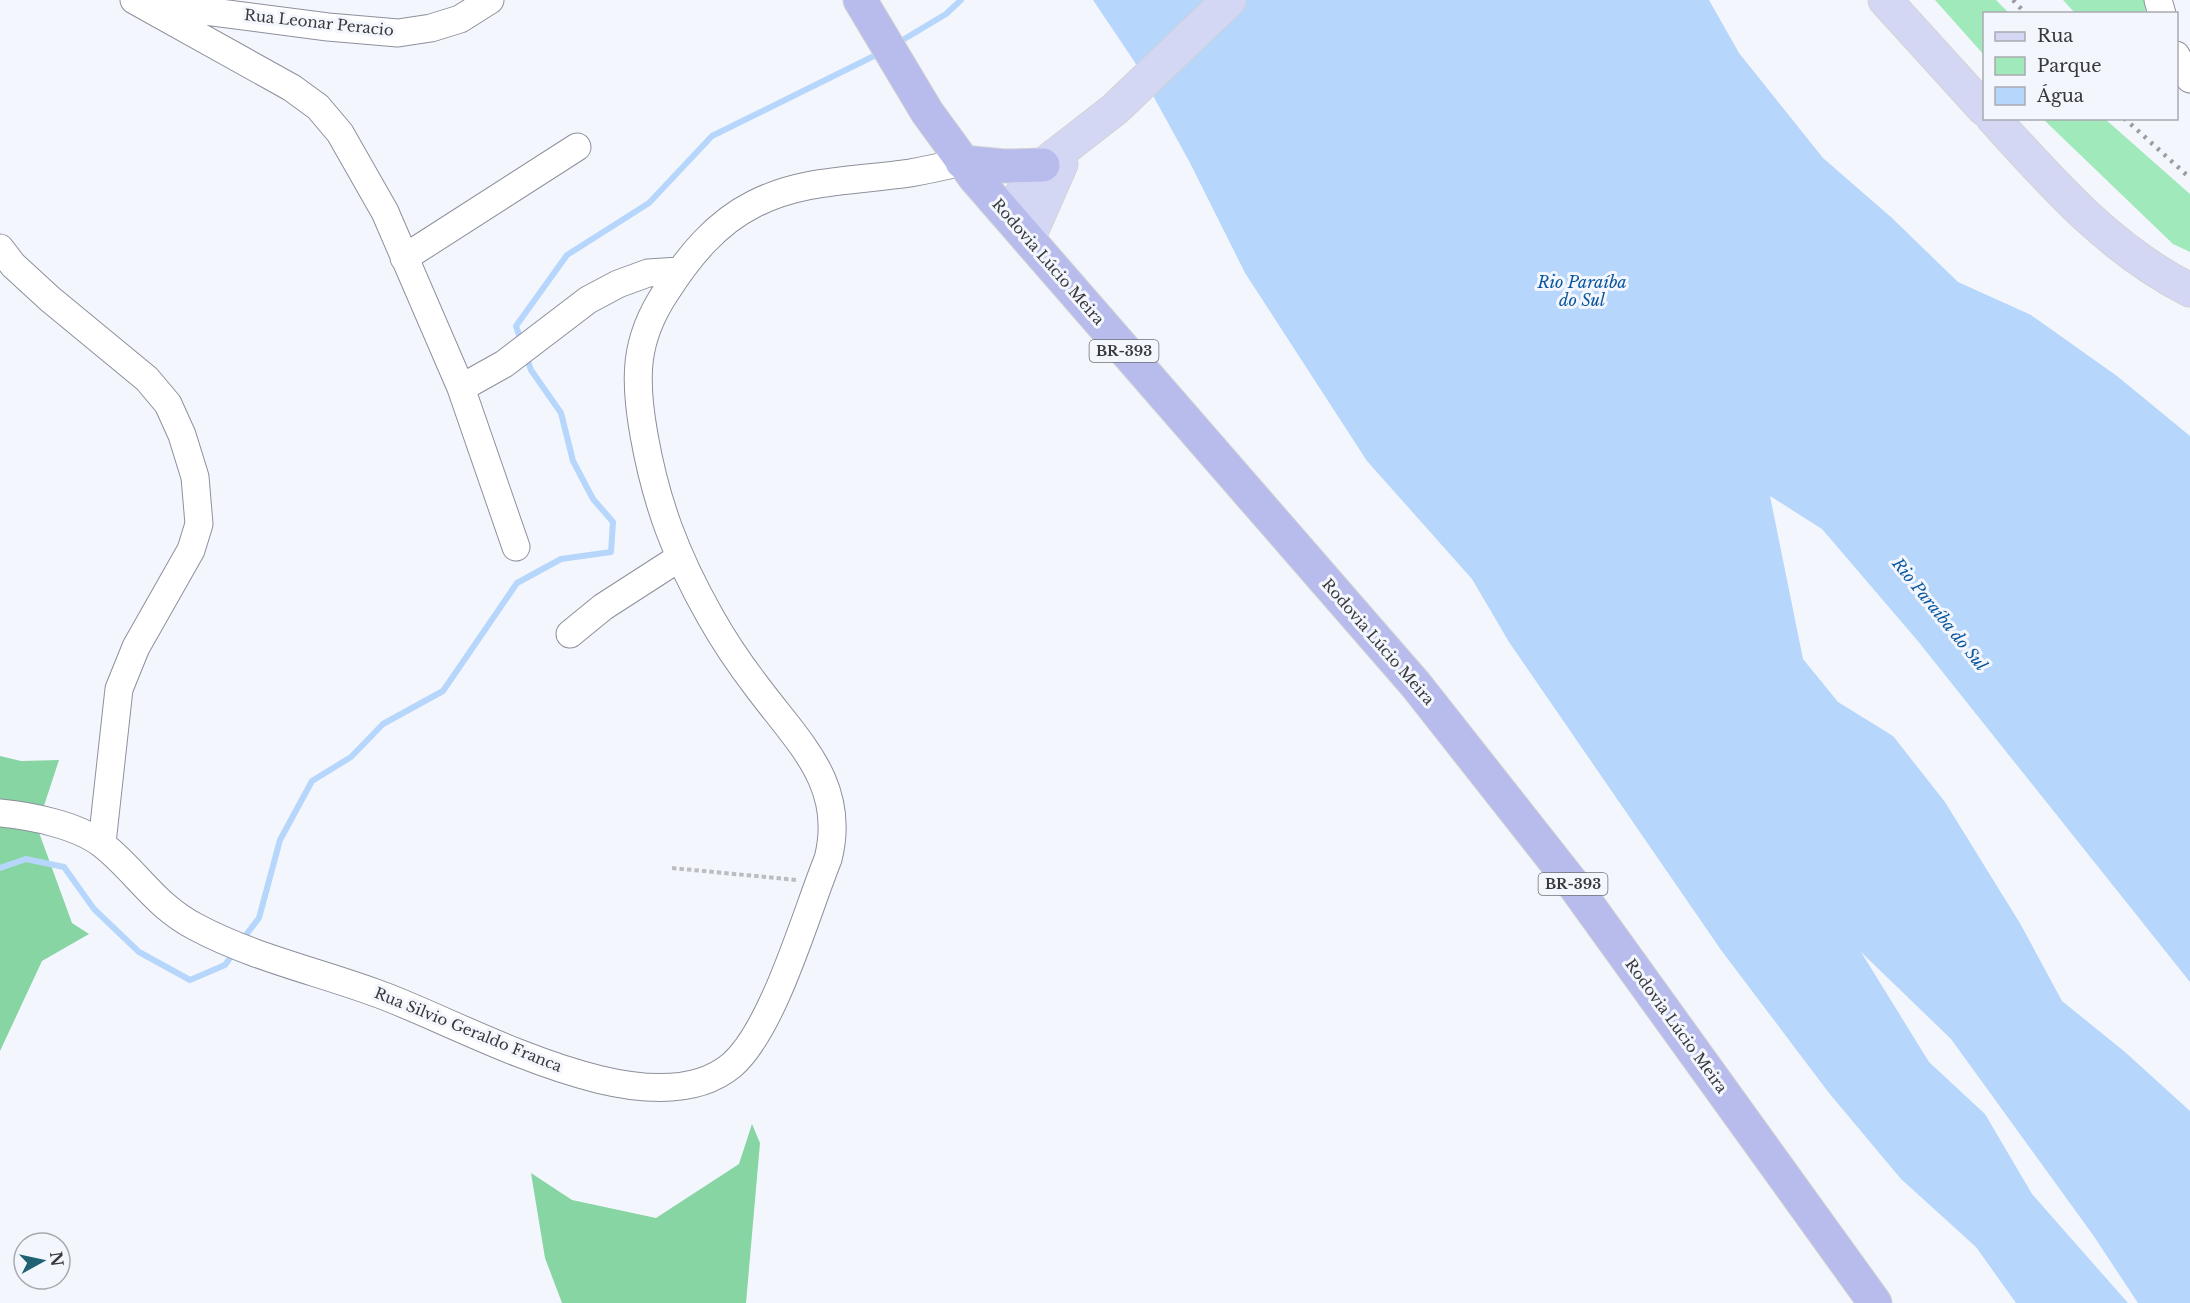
<svg xmlns="http://www.w3.org/2000/svg" width="2190" height="1303" viewBox="0 0 2190 1303" font-family="'Libre Baskerville',serif">
<style>
.green{fill:#a0e9ba}
.forest{fill:#86d5a3}
.water{fill:#b6d6fc}
.lines{fill:none;stroke-linecap:round;stroke-linejoin:round}
.stream{stroke:#b6d6fc;stroke-width:6}
.minor-casing{stroke:#8d909b;stroke-width:29}
.major-casing{stroke:#d3d3d4;stroke-width:35}
.highway-casing{stroke:#d3d3d4;stroke-width:35}
.path{stroke:#bbbdc3;stroke-width:4;stroke-dasharray:4.5 3;stroke-linecap:butt}
.minor{stroke:#fff;stroke-width:27}
.major{stroke:#d4d7f4;stroke-width:33}
.highway{stroke:#b7bcec;stroke-width:33}
.rail{stroke:#9c9da3;stroke-width:4.5;stroke-dasharray:3 6;stroke-linecap:butt}
.labels{text-anchor:middle;stroke-width:6;stroke-linejoin:round;paint-order:stroke}
.shield{fill:#f4f6fd;stroke:#707277;stroke-width:1.5}
.shield-label{font-size:14px;font-weight:bold;fill:#38393d}
.street-label{font-size:15px;fill:#38393d;stroke:#f4f6fd}
.water-label{font-size:16px;font-style:italic;fill:#09569e;stroke:#f4f6fd}
</style>
<rect width="100%" height="100%" fill="#f4f6fd"/>
<!-- green -->
<path class="green" d="M1935,0H1996L2009,13L1984,14V55Z
M2063,0H2144L2146,11L2139,14L2075,13Z
M2043,119H2105L2190,194V252L2173,244Z"/>
<!-- forest -->
<path class="forest" d="M0,756L21,761L59,760L37,827L72,923L89,934L42,961L0,1051Z
M752,1124L760,1143L746,1303H562L545,1258L531,1173L572,1200L656,1218L739,1164Z"/>
<!-- water -->
<path class="water" d="M1093,0H1709L1739,53L1823,158L1892,218L1958,282L2031,315L2117,376L2190,436V982L1917,640L1822,529L1770,496L1803,659L1838,702L1893,736L1945,802L2021,925L2062,1001L2125,1052L2190,1111V1303H2138L2093,1235L1951,1039L1861,952L1929,1062L1985,1114L2032,1194L2128,1303H2016L1976,1247L1901,1179L1829,1093L1721,950L1509,642L1472,579L1367,461L1245,273L1190,163L1134,61Z"/>
<g class="lines">
<!-- stream -->
<path class="stream" d="M896,44L946,14L961,0
M521,341L516,326L567,255L649,203L712,136L880,53
M0,868L26,859L64,867L94,909L139,952L190,980L225,965L235,951
M242,940L259,918L280,840L312,781L351,757L383,724L443,691L517,583L561,559L611,552L613,522L593,499L573,461L561,413L531,370L526,356"/>
<defs>
<path id="minor" d="M134,0L292,88L318,107L340,133L385,212L461,388L504,364L588,300L618,284L648,273L679,271
M2158,0L2162,14
M151,4L328,27L398,33L431,28L460,19L490,0
M2176,55L2190,79
M0,248L13,265L50,299L147,379L168,404L182,435L195,477L199,524L191,550L136,647L119,689L102,843
M404,258L577,147
M461,388L516,547
M570,634L603,607L679,558
M0,813C31,816 78,825 103,845C137,872 154,905 196,927C252,957 316,971 376,993C462,1023 649,1135 732,1065C774,1028 806,913 828,859C847,785 799,743 758,688C741,666 724,641 710,616C676,556 656,503 644,435C634,379 634,340 666,292C689,256 716,223 754,204C803,179 857,181 910,173C927,170 945,166 962,162"/>
<path id="major" d="M1885,0L1984,109
M1993,118C2052,183 2110,250 2190,290
M1007,214L1043,165L1115,109L1229,0
M1028,239L1061,164"/>
<path id="highway" d="M860,0L927,112L975,178L1416,685L1576,888L1875,1303
M962,162L1004,166L1043,165"/>
</defs>
<!-- minor casing -->
<use href="#minor" class="minor-casing"/>
<!-- major casing -->
<use href="#major" class="major-casing"/>
<!-- highway casing -->
<use href="#highway" class="highway-casing"/>
<!-- path -->
<path class="path" d="M672,868L797,880"/>
<!-- minor -->
<use href="#minor" class="minor"/>
<!-- major -->
<use href="#major" class="major"/>
<!-- highway -->
<use href="#highway" class="highway"/>
<!-- rail -->
<path class="rail" d="M2013,0L2026,14
M2124,118L2190,178"/>
</g>
<g class="labels">
<!-- shield labels -->
<g class="shield">
<rect x="1089.5" y="340" width="69" height="22" rx="4.5"/>
<rect x="1538.5" y="873" width="69" height="22" rx="4.5"/>
</g>
<g class="shield-label">
<text x="1124" y="356">BR-393</text>
<text x="1573" y="889">BR-393</text>
</g>
<!-- street labels -->
<g class="street-label">
<text transform="translate(319 23) rotate(6)" y="5">Rua Leonar Peracio</text>
<text transform="translate(1048 262) rotate(49)" y="5">Rodovia Lúcio Meira</text>
<text transform="translate(1378 642) rotate(49)" y="5">Rodovia Lúcio Meira</text>
<text transform="translate(1676 1026) rotate(54)" y="5">Rodovia Lúcio Meira</text>
<text transform="translate(468 1030) rotate(22)" y="5">Rua Silvio Geraldo Franca</text>
</g>
<!-- water labels -->
<g class="water-label">
<text x="1582" y="288">Rio Paraíba<tspan x="1582" dy="18">do Sul</tspan></text>
<text transform="translate(1940 614) rotate(51)" y="6">Rio Paraíba do Sul</text>
</g>
</g>
<!-- legend -->
<rect x="1983" y="12" width="195" height="108" fill="#f4f6fd" stroke="#a9aab0" stroke-width="1.5"/>
<rect x="1995" y="32" width="30" height="9" fill="#d4d7f4" stroke="#a9aab0" stroke-width="1.5"/>
<text x="2037" y="42" font-size="18" fill="#38393d">Rua</text>
<rect x="1995" y="57" width="30" height="18" fill="#a0e9ba" stroke="#a9aab0" stroke-width="1.5"/>
<text x="2037" y="72" font-size="18" fill="#38393d">Parque</text>
<rect x="1995" y="87" width="30" height="18" fill="#b6d6fc" stroke="#a9aab0" stroke-width="1.5"/>
<text x="2037" y="102" font-size="18" fill="#38393d">Água</text>
<!-- north arrow -->
<g transform="translate(42 1261) rotate(82)"><circle r="28" fill="#f4f6fd" stroke="#a9aab0" stroke-width="1.5"/>
<path d="M0-4.5L10 22L0 15L-10 22Z" fill="#1e6274"/>
<text y="-9" font-size="16" font-weight="bold" text-anchor="middle" fill="#38393d">N</text>
</g>
</svg>
